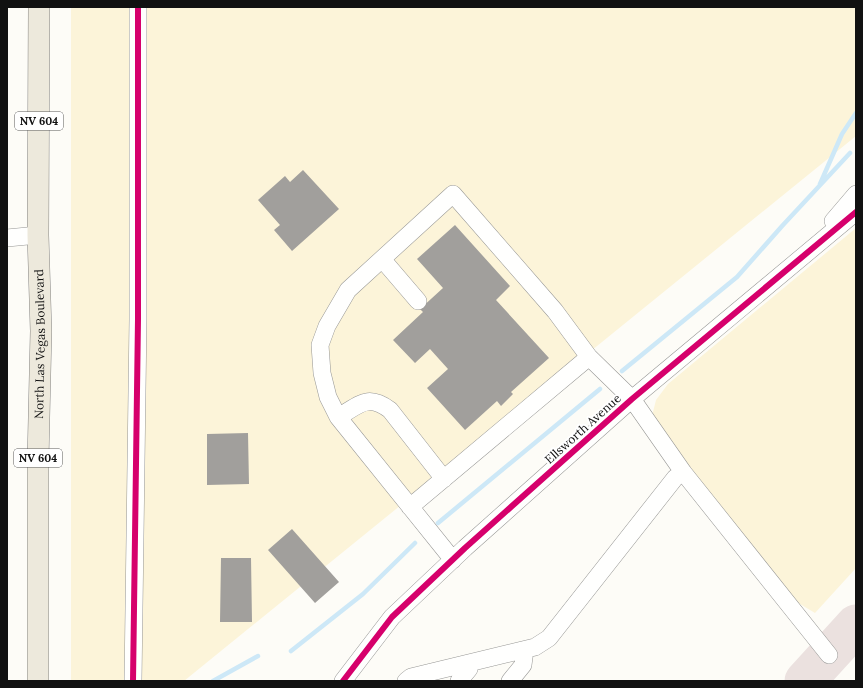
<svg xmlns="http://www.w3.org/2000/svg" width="863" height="688" viewBox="0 0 863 688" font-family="Lora,serif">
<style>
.sand{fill:#fcf4d9}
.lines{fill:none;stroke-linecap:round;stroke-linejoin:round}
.stream{stroke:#cde8f7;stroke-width:4.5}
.taxiway{stroke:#ebe1df;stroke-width:41}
.building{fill:#a19f9c}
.minor-casing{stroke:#979795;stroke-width:18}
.major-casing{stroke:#858482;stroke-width:22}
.minor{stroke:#fffffe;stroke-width:17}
.major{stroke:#ede9dc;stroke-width:21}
.cycleway-casing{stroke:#fff;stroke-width:8}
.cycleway{stroke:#d6006c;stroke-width:6}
.labels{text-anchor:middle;stroke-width:4;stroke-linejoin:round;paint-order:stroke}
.shield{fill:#fff;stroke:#585858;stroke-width:1}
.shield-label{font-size:11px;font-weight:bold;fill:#111}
.street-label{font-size:12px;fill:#111;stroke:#fff}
</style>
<rect width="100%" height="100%" fill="#fdfcf7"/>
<!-- sand -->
<path class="sand" d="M71,7H856V136L184,681H71Z
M856,228V568L815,613L785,595L652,416L656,400L668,384Z"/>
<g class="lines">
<!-- stream -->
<path class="stream" d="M820,184L842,134L856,113
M622,371L737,277L783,225L850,153
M438,523L600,389
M291,651L363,594L415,543
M213,681L258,656"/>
<!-- taxiway -->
<path class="taxiway" d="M805,681L856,625"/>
</g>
<!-- building -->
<path class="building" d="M303,170L339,209L292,251L274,230L280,225L258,200L285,176L290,182Z
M455,225L510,286L496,300L549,358L511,392L513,394L501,406L497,401L465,430L427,388L448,369L430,349L415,363L393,340L423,312L420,309L443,288L417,259Z
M248,433L249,484L207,485V434Z
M292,529L339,582L315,603L268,550Z
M221,558H251L252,622H220Z"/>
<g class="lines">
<defs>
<path id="minor" d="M833,221L856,194
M7,238L38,235
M382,259L418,301
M338,417C360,405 367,393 390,410L444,479
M683,472L829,655
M410,507L589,357
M133,681L138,319V7
M343,681L392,617L465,548L632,399L856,212
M406,681L411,677L535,647L549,638L675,478L683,472L632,399L589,357L555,311L453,194L348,290L327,326L320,345L322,373L328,397L338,417L453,560
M459,681L469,669L468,664
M510,681L523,665L525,650"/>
<g id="major">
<path id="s1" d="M38,681V461L41,331L38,235L39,7"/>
</g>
</defs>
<!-- minor casing -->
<use href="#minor" class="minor-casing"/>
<!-- major casing -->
<use href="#major" class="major-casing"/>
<!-- minor -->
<use href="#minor" class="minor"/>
<!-- major -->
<use href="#major" class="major"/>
<defs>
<path id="cycleway" d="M133,681L138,319V7
M343,681L392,617L465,548L632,399L856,212"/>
</defs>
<!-- cycleway casing -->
<use href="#cycleway" class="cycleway-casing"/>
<!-- cycleway -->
<use href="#cycleway" class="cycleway"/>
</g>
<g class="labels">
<!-- shield labels -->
<g class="shield">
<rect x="15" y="112" width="48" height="18" rx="3"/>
<rect x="14" y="449" width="48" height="18" rx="3"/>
</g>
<g class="shield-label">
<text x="39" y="125">NV 604</text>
<text x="38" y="462">NV 604</text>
</g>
<!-- street labels -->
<g class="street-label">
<text dy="4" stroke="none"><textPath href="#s1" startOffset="337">North Las Vegas Boulevard</textPath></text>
<text transform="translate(583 429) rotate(-42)" y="4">Ellsworth Avenue</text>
</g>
</g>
<!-- border -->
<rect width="863" height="688" fill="none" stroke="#111111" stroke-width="16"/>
</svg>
